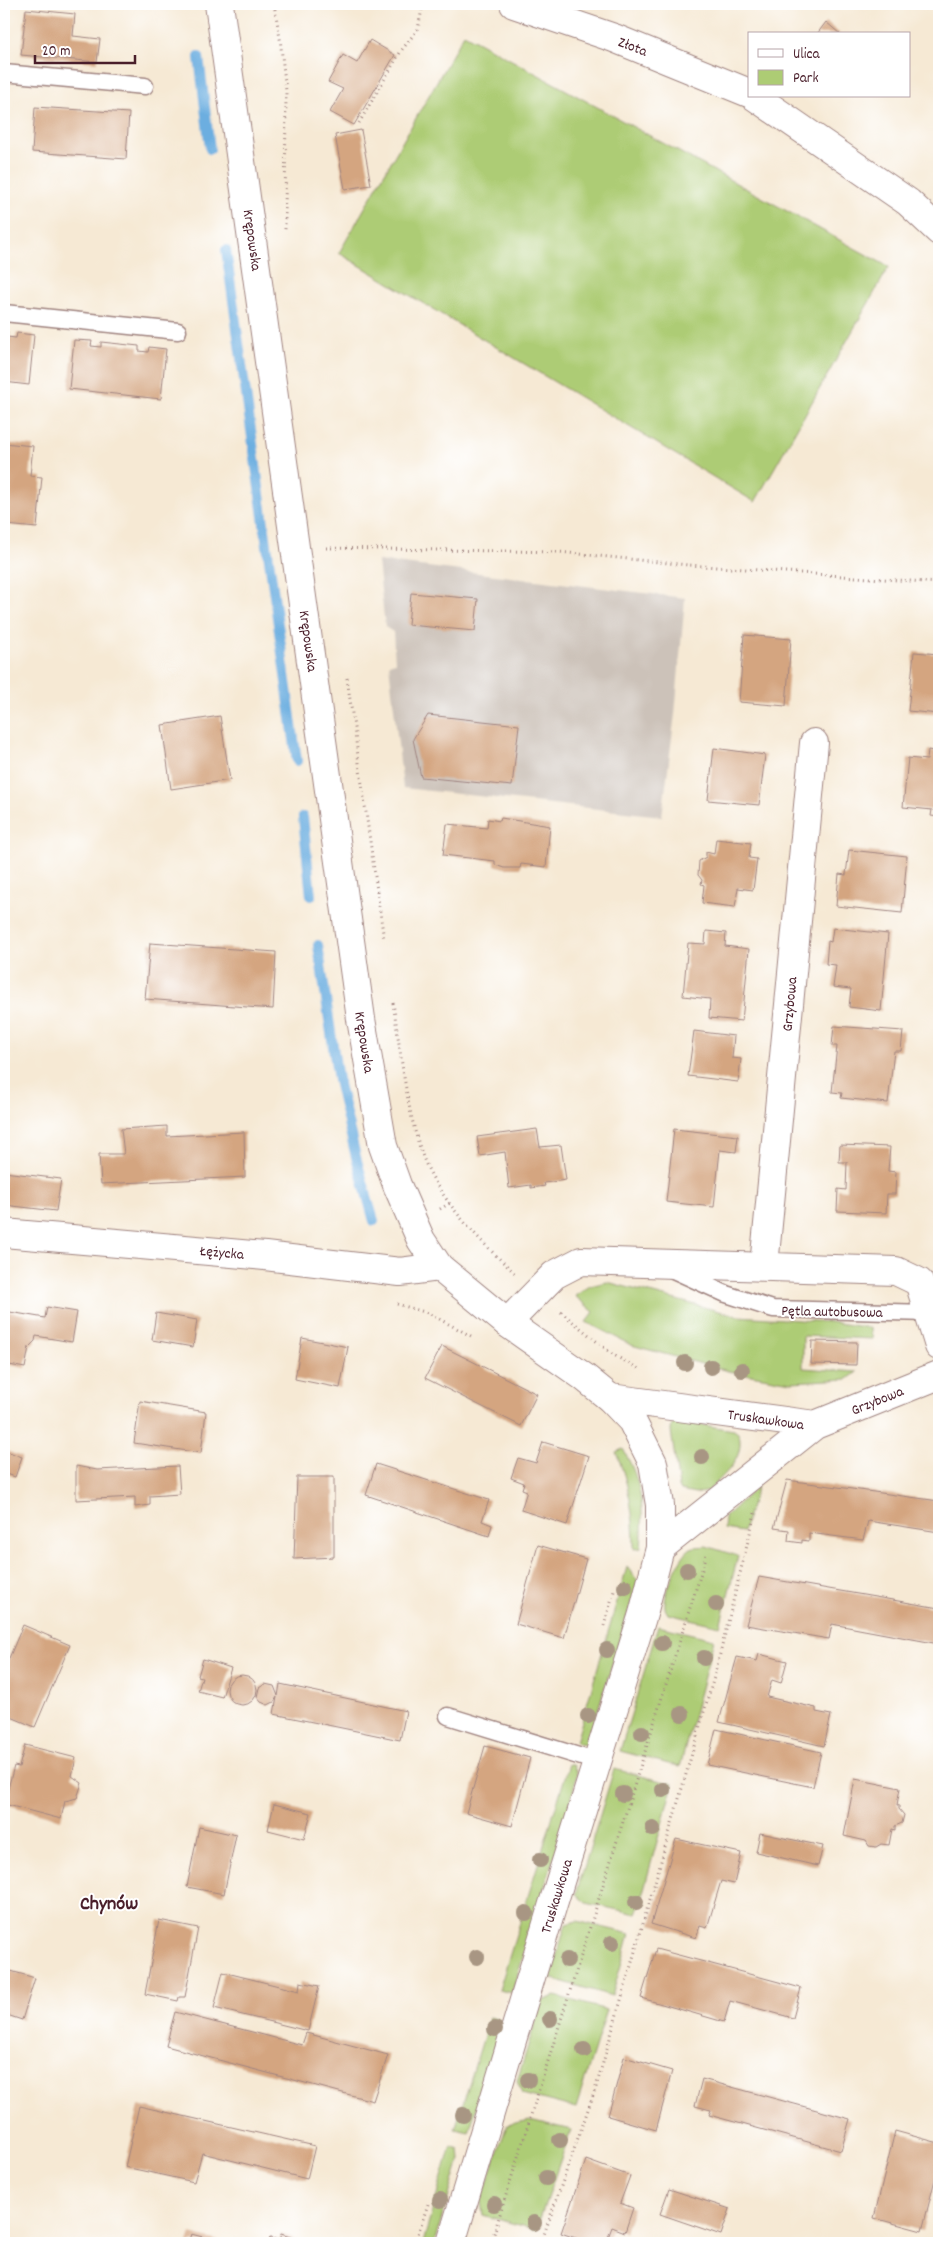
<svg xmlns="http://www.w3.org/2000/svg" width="943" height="2247" viewBox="0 0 943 2247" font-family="Dekko,sans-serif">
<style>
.industrial{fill:#ccc2b9}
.green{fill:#adcc74;stroke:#7c7650}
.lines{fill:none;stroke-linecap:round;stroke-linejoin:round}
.stream{stroke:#6caee0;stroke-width:10}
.building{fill:#d4a580}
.service-casing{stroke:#a08480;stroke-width:19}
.minor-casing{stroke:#a08480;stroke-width:30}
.tertiary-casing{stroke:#a08480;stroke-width:30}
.path{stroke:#a08480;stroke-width:3;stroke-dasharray:1 4;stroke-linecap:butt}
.service{stroke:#fff;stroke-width:16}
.minor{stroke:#fff;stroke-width:28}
.tertiary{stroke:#fff;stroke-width:28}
.tree{fill:#a89683}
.labels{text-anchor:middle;stroke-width:4;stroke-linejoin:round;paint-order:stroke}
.street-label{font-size:15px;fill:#4a1f2b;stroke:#fff}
.district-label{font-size:20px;font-weight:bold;fill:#4a1f2b;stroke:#fff}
</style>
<rect width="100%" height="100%" fill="#fff"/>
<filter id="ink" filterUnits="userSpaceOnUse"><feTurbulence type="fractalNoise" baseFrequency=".02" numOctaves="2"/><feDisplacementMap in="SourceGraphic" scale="10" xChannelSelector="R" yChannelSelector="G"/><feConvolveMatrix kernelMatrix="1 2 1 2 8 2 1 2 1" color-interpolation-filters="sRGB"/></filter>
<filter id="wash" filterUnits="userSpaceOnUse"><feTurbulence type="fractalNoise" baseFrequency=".0096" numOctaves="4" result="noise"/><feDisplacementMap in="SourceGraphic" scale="20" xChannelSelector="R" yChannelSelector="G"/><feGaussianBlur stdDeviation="1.12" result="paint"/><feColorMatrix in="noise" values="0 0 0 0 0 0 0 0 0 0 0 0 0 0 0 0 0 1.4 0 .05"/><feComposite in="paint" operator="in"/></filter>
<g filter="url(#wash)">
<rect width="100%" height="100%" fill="#f6e9d4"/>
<!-- industrial -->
<path class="industrial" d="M378,561L685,598L675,714L662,816L403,788L389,664L395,662L393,632L385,627Z"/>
<!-- green -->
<path class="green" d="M464,34L889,267L755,502L339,253Z
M607,1282L738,1316L831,1322L870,1328L873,1339L803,1336V1368L857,1372L848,1379L791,1382L728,1371L631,1345L586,1322L594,1312L575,1296L590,1286Z
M678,1421L734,1430L739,1434C745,1460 724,1474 708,1491L695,1494L681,1491L679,1487L671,1431L672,1424Z
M623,1449C643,1484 644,1509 641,1548L634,1549C634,1514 629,1484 616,1452Z
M757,1486L743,1532L724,1529L725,1517Z
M706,1546L738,1556L720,1626L668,1614C667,1612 665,1610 665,1607C663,1595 680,1554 691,1548C695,1546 702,1547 706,1546Z
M627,1567L638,1581L587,1745L576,1742Z
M658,1626L714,1639L680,1767L620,1751Z
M569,1764H573L577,1774L571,1801L512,1993L499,1990Z
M614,1769L673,1784L637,1914L586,1903L576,1894Z
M577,1921L630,1934L612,1996L550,1978L566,1924Z
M555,1996L607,2010L576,2108L522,2094L517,2081L542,2001Z
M490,2017L503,2021L469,2132L455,2129Z
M530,2120L571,2130L536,2230L483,2215L481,2202L507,2125Z
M451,2146L459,2149L460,2160L434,2243H423Z"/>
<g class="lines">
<!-- stream -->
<path class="stream" d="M937,4L939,10
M199,57L210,149
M226,250L297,761
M303,817L311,896
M318,945L338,1080L356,1157L374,1221"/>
</g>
<g id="blocks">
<!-- building -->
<path class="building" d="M26,9L75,14L73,36L100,39L97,62L21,55Z
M826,22L840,34H817Z
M370,40L395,55L354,125L330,112L343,89L328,82L343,55L357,63Z
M35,107L129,113L126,159L32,152Z
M361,130L371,185L345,189L335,135Z
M4,332L8,333L7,337L16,338L17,333L34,335L29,385L4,382Z
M74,340L92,341L91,346L101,347V342L139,346V351L148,352L149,347L166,349L161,399L69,389Z
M4,443L33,446L30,476L42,477L37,528L6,525L4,527Z
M411,593L478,599L475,631L408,625Z
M744,635L791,639L786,706L739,702Z
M914,652L939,654V714L908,711Z
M428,715L519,725L512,786L421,777L413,739Z
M220,716L230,780L171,789L162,725Z
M714,748L765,755L759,805L708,800Z
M928,750L939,752V817L931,816L932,810L903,807L908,758L927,760Z
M501,818L550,826L546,867L521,864L520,868H504L495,865V861L443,855L447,824L487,828L488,819L500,821Z
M716,839L751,843L749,858L757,859L753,890L738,888L735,907L702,903L704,885L701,884L702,880L698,875L699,861L706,857V852L714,854Z
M849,850L907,856L902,913L836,906L839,874L846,875Z
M833,928L888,934L881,1011L849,1007L851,989L833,987L836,965L826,964L828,941L831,942Z
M706,931L726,933L725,946L749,949L742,1021L709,1018L710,999L683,996L688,943L705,944Z
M150,943L276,952L273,1009L145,999Z
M834,1026L903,1031L901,1051H894L888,1103L841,1098L842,1093L832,1092L837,1046H832Z
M694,1031L734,1036L732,1058L741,1059L738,1082L688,1076Z
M167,1126V1136L244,1132L245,1177L101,1184L99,1154H124L121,1129Z
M537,1129L540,1147L561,1145L566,1180L544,1183L545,1186L531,1188V1185L509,1188L505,1152L480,1156L477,1137Z
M674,1129L738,1136L736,1152L720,1150L714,1207L666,1202Z
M840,1145L890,1147L888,1171L896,1172L895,1194H887L886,1213L837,1211L838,1189L846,1190L847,1162H839Z
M4,1172L61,1179L56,1211L4,1205Z
M47,1307L77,1312L72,1342L36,1336L35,1341L29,1347L25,1368L4,1364V1311L45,1318Z
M156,1313L197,1320L193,1347L152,1340Z
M302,1338L348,1347L340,1388L295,1379Z
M812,1341L857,1342L856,1365L811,1364Z
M442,1346L537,1394L521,1426L425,1378Z
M140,1401L206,1412L201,1453L134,1443Z
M543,1442L589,1456L567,1525L521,1510L527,1491L522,1489L524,1483L511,1478L518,1458L536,1463Z
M4,1450L22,1457L15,1477L4,1473Z
M376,1464L489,1500L482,1521L492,1525L489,1536L366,1495Z
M76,1466L97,1470L178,1466L180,1494L150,1496V1505L135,1507V1497L76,1500Z
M297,1477H334V1557L294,1559Z
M787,1480L939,1501V1532L868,1521L863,1540L809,1533V1541L802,1540V1543L788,1541L789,1530L774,1528Z
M538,1545L586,1559L564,1638L516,1624Z
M759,1577L939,1608V1644L832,1624L829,1639L746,1625Z
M23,1625L70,1645L35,1727L4,1714V1670Z
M759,1654L787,1661L781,1683L772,1680L767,1697L816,1708V1712L831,1715L824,1746L719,1722L737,1657L757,1661Z
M203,1659L231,1668L222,1697L198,1691L202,1677L198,1676Z
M227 1690a15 15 0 1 1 30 0a15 15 0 1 1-30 0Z
M265,1684L274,1686L278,1696L280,1684L406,1711L400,1740L274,1714L277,1697L274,1702L268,1705L261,1702L257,1697L259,1688Z
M716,1729L821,1752L813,1787L707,1765Z
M25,1745L76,1758L72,1776L82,1783L77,1798L65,1801L61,1819L4,1804L14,1766L19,1767Z
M485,1746L530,1758L512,1826L466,1813Z
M855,1779L900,1788L897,1805H899V1809L904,1815L902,1823L895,1826V1830L892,1829L889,1845L881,1844L876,1847L869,1846L866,1841L844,1836Z
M274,1804L311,1813L304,1839L268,1830Z
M199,1827L236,1835L224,1894L187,1887Z
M760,1833L823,1846L818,1866L756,1852Z
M676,1839L741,1853L734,1884L721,1881L707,1928L700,1926L696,1938L651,1924Z
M159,1920L198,1928L185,1997H179L178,2001L145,1994Z
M656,1949L801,1988L793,2018L730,2001L724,2022L641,1998Z
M4,1969L35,1978L22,2020L4,2014Z
M223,1972L299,1991L300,1982L319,1986L308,2031L214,2008Z
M175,2012L302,2045L306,2033L388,2055L373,2101L166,2046Z
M624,2057L672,2071L656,2130L608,2116Z
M702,2079L850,2119L841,2151L709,2115L711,2110L695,2106Z
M139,2106L315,2146L307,2179L202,2153L194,2182L125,2167Z
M895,2131L939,2143V2163L922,2231L874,2218Z
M586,2160L630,2176L620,2203L633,2208L625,2232L612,2227L606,2243H590L561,2233Z
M669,2189L730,2209L721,2235L660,2214Z
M191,2234L226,2243H188Z
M281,2234L309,2243H268L270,2238L279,2240Z"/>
</g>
</g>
<g filter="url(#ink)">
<use href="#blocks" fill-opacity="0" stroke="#a08480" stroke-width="1"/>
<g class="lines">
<defs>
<path id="service" d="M4,73L145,86
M4,313L178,331
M671,1269L726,1294L773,1309L929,1313
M448,1716L598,1762"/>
<path id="minor" d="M514,4L614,38L749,93
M754,96L908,202L939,231
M4,1233L265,1256L400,1272L439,1267
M764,1266L814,743
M507,1323L554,1275L581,1261L896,1271L919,1282L939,1346
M610,1398L815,1425
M660,1548L815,1425L939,1375"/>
<path id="tertiary" d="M219,4L361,1019L383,1146L397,1185L421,1240L439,1267L507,1323L584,1377L610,1398L632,1421L653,1463L660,1505V1548L643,1614L553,1904L451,2243"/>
</defs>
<!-- service casing -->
<use href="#service" class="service-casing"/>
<!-- minor casing -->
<use href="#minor" class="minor-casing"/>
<!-- tertiary casing -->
<use href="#tertiary" class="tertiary-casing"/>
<!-- path -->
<path class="path" d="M274,4L280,38L286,91L285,232
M359,123L401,51L418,29L423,4
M326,548L559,552L689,565L939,583
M347,678L384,940
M393,1003C401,1053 406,1109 423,1157C438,1198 482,1244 515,1273
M440,1209L450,1203
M397,1304L428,1313L471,1336
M561,1312L612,1354L639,1369
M604,1626L614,1591
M415,2243L429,2201
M491,2243L705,1560L706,1551
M541,2243L596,2087L716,1670L755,1513"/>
<!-- service -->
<use href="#service" class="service"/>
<!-- minor -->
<use href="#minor" class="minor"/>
<!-- tertiary -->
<use href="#tertiary" class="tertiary"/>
</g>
<!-- trees -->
<g class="tree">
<circle cx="685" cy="1363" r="8"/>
<circle cx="711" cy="1367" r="8"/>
<circle cx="742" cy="1370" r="8"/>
<circle cx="702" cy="1457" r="8"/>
<circle cx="687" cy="1570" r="8"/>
<circle cx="625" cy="1587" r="8"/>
<circle cx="716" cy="1604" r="8"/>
<circle cx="662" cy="1643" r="8"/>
<circle cx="607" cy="1650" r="8"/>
<circle cx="704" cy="1658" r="8"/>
<circle cx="682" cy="1714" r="8"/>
<circle cx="588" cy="1716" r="8"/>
<circle cx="642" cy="1733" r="8"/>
<circle cx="663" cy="1790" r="8"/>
<circle cx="623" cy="1794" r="8"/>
<circle cx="653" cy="1829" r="8"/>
<circle cx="540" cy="1860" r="8"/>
<circle cx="636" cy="1902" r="8"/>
<circle cx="526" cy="1913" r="8"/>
<circle cx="612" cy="1943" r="8"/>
<circle cx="477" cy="1957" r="8"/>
<circle cx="567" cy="1960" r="8"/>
<circle cx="550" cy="2019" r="8"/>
<circle cx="495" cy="2029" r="8"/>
<circle cx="584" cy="2050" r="8"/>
<circle cx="528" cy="2080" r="8"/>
<circle cx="463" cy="2115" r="8"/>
<circle cx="560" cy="2140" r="8"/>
<circle cx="546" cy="2178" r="8"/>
<circle cx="440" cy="2200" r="8"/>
<circle cx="494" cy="2204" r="8"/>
<circle cx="534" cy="2223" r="8"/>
</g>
</g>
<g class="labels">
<!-- street labels -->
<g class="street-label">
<text transform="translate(633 46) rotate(21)" y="5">Złota</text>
<text transform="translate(253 240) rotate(82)" y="5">Krępowska</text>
<text transform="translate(309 641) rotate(82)" y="5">Krępowska</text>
<text transform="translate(789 1004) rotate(-85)" y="5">Grzybowa</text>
<text transform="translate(365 1042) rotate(81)" y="5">Krępowska</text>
<text transform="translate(222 1252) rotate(5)" y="5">Łężycka</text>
<text transform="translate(832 1311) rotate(1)" y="5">Pętla autobusowa</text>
<text transform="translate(877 1400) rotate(-22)" y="5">Grzybowa</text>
<text transform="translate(766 1419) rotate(8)" y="5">Truskawkowa</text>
<text transform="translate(556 1896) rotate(-73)" y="5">Truskawkowa</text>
</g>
<!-- district labels -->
<g class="district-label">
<text x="109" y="1909">Chynów</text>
</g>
</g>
<!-- margin -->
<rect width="943" height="2247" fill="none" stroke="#fff" stroke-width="20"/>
<!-- legend -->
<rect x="748" y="32" width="162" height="65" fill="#ffffff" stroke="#b7a5aa"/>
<rect x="758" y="49" width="25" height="8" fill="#ffffff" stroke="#b7a5aa"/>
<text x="793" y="58" font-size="15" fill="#4a1f2b">Ulica</text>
<rect x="758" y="70" width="25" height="15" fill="#adcc74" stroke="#b7a5aa"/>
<text x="793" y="82" font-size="15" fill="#4a1f2b">Park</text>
<!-- scale -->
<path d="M35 55v8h100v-8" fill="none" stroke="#4a1f2b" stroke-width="2.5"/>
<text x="42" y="55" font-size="15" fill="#4a1f2b" stroke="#ffffff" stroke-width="4" paint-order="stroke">20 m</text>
</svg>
